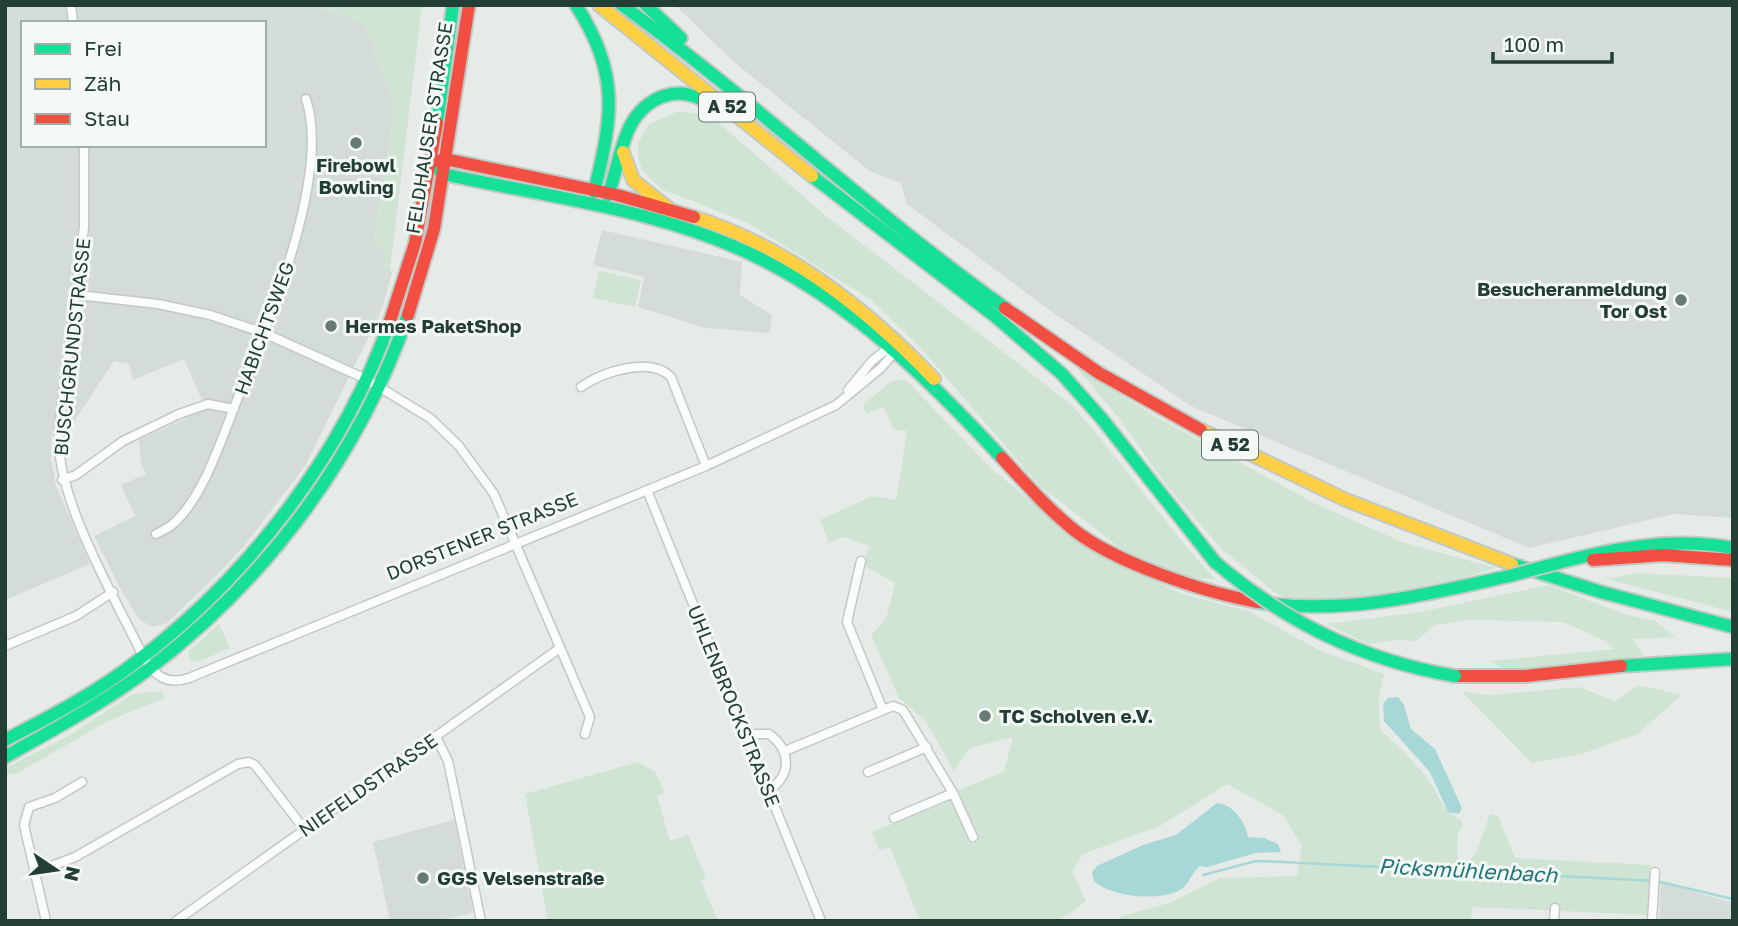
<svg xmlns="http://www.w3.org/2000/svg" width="1738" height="926" viewBox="0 0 1738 926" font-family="'Golos Text',sans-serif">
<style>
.built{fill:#d4dcd7;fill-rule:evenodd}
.green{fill:#cfe4d3}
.water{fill:#a8d7d8}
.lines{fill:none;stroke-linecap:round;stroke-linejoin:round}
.stream{stroke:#a8d7d8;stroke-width:2.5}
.street-casing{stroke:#c3c8c5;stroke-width:11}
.fast-casing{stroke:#c1c9c5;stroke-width:16}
.slow-casing{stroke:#c1c9c5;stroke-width:16}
.jam-casing{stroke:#c1c9c5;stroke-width:16}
.street{stroke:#fbfcfc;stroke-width:8}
.fast{stroke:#16e098;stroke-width:12}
.slow{stroke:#ffcf43;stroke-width:12}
.jam{stroke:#f24e42;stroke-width:12}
.fast-bridge-casing{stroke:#c1c9c5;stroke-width:16;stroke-linecap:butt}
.fast-bridge{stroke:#16e098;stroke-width:12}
.poi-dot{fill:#677b73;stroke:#f4f9f6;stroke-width:2.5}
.labels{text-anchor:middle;stroke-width:6;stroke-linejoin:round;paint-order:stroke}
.shield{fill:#f4f9f6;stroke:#62766e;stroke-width:2}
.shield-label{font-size:18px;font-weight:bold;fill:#233e34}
.street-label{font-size:19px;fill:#233e34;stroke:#f4f9f6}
.poi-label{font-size:19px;font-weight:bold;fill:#233e34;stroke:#f4f9f6;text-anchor:start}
.water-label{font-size:21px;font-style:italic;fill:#1e757a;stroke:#f4f9f6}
</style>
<rect width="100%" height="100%" fill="#e6ebe8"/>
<!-- built -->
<path class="built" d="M5,5H308L351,17L366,27L394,107L374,243L385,248L390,271L393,270L380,314L305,466L245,545L219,573L167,623L152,627L139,619L121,590L94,536L135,516L121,485L146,474L141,463L139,440L206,409L184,359L133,380L129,364L114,361L67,432H52L51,459L56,486L90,564L5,600ZM23,23H264V145H23Z
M675,5H1733V518L1674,514L1529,548L1191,406L1045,307L907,204L901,183L870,171L734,62Z
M602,230L742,262L740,295L772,315L769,333L705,328L638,307L644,277L593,265Z
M454,820L473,913L436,921H390L373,842Z
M1661,882L1733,903V921H1659Z"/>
<!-- green -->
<path class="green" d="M308,5H404L410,9L411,5H422L390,271L384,268L385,248L374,244L394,107L366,27L351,17Z
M679,111L706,115L722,126L826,216L1071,404C1122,461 1164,524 1216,580L1177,575L1120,548L1040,486L917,344L871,300L748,223L661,189L642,170L638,156V143L649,124Z
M599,271L641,280L635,307L593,298Z
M1076,367L1153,415L1314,503L1402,542L1496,568L1426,590L1355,599L1295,602L1275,593L1221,548L1166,485L1119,418Z
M905,379L995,472L1092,549L1180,593L1250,612L1319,650L1384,674L1379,697L1380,730C1398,745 1416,763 1430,782C1440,796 1443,813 1460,819L1463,826L1458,832L1457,856L1462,862L1469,861L1477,851L1490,814L1498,816L1515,858L1650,865L1648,915L1472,907L1471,921H1124L1119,917L1169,903L1220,878L1297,876L1302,846L1283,815L1227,784L1160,826L1083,854L1072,872L1086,901L1068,915L1052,921H920L890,847L879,850L872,832L960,797L958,790L1004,772L1013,737L970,748L954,771L925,720L899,698L871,635L886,619L895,583L863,565L869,546L844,537L829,543L820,520L872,496L896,500L907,431L893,429L884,407L866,414L863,405L890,382Z
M1636,573L1733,578V612L1607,579Z
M1549,585L1624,614L1655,621L1675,637L1633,639L1644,655L1597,664L1502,669L1491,661L1614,649L1603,640L1563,622L1469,620L1435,625L1416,641L1398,640L1368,644L1327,624L1420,612Z
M219,624L230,648L197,662L190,660L188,652Z
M1639,685L1682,695L1636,735L1581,754L1532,763L1462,692L1489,695L1579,687L1615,701Z
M162,691L165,698L108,721L16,774L5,773V768L68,736L133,694Z
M638,762L655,772L665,792L657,796L670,841L688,835L706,878L701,881L718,921H548L525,794Z"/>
<!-- water -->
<path class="water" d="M1398,697L1404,705L1411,729L1435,749L1462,808L1459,814L1448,812L1430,772L1384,721L1383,704L1388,698Z
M1217,803C1233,804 1246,823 1248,837L1264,838L1278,844L1281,852L1256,853L1207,867L1200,866C1192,872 1190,882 1183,888C1163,903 1110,897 1094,881L1092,872L1097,866L1143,845L1176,835Z"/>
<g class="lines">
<!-- stream -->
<path class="stream" d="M1203,875L1256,861L1282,862L1656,881L1733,899"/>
<defs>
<path id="street" d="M71,5L73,23
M84,145V227L59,429C53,494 114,596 143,656C154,675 166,686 189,678L706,466L836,405L881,368L897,349
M78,295L158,304L210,315L264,333L366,379L430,418L459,446L494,494L590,717L585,734
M581,387C602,372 650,356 671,377L706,466
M848,390L872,361L892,345
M62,480L76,475L123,441L179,414L208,404L234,409
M647,490L821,921
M156,534C162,531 169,528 174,523C203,497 221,441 235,405C265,331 332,176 306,99
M861,561L847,622L883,710
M5,646L76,616L113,592
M745,734H769C791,750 792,775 769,790
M436,737L448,761L481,921
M785,751L893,706L903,710L953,793L973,837
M868,772L927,747
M894,818L953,793
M36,872L75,857L238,764L249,762L255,765L305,830
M46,921L24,825L29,807L55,798L82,782
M176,921L560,648
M1554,921L1555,908
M1652,921L1655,872"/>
<path id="fast" d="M576,5C620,75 613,115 594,192
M622,5C754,101 872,213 1005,308
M646,5L681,38
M437,123L453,5
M432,163L443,174C547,197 660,209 757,257C853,304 930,380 1002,458
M812,176L996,317L1062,374L1102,419L1215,562
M608,195C622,159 621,111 664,96C683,89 703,98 719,110
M1512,564L1601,592L1733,627
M1554,564C1614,548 1671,537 1733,548
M1258,602C1344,616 1430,594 1513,575
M1621,666L1733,659
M5,740C51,716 96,693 137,661C248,577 344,453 390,321
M5,757C54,729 105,702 150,668C268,578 359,455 408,315"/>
<path id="slow" d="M599,5L812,176
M623,152L633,180L673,212
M694,217C788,247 866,308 934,379
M1201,430L1346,500L1512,564"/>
<path id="jam" d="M438,161L445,159L617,195L694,217
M1005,308L1099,373L1201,430
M408,315L434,229L469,5
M390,321L415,243L437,123
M1002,458C1025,483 1048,509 1074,530C1116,563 1206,593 1258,602
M1593,560L1663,555L1733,560
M1455,676H1525L1621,666"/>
</defs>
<!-- street casing -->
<use href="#street" class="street-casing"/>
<!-- fast casing -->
<use href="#fast" class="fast-casing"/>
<!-- slow casing -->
<use href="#slow" class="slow-casing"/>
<!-- jam casing -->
<use href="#jam" class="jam-casing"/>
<!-- street -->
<use href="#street" class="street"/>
<!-- fast -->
<use href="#fast" class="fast"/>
<!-- slow -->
<use href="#slow" class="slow"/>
<!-- jam -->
<use href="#jam" class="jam"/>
<defs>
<path id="fast-bridge" d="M1215,562C1287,623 1362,660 1455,676
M1513,575L1554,564"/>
</defs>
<!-- fast-bridge casing -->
<use href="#fast-bridge" class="fast-bridge-casing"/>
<!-- fast-bridge -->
<use href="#fast-bridge" class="fast-bridge"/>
</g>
<!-- markers -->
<g class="poi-dot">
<circle cx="356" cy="143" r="7"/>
<circle cx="1681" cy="300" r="7"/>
<circle cx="331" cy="326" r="7"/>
<circle cx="985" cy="716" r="7"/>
<circle cx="423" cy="878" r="7"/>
</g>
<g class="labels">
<!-- shield labels -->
<g class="shield">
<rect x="699" y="92.5" width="56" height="29" rx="5"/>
<rect x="1202" y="430.5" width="56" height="29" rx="5"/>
</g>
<g class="shield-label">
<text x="727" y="113">A 52</text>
<text x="1230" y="451">A 52</text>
</g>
<!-- street labels -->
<g class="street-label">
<text transform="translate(429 128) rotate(-81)" y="7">FELDHAUSER STRASSE</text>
<text transform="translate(264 328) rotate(-70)" y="7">HABICHTSWEG</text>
<text transform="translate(72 347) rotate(-84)" y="7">BUSCHGRUNDSTRASSE</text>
<text transform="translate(482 536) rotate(-22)" y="7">DORSTENER STRASSE</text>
<text transform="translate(734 706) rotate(68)" y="7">UHLENBROCKSTRASSE</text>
<text transform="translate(368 785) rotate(-35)" y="7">NIEFELDSTRASSE</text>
</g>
<!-- poi labels -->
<g class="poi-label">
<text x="356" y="172" text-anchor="middle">Firebowl<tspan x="356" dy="22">Bowling</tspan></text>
<text x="1667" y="296" text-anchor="end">Besucheranmeldung<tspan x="1667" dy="22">Tor Ost</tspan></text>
<text x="345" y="333">Hermes PaketShop</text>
<text x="999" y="723">TC Scholven e.V.</text>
<text x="437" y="885">GGS Velsenstraße</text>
</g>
<!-- water labels -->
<g class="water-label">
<text transform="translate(1468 871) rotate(3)" y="7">Picksmühlenbach</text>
</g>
</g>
<!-- border -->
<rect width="1738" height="926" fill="none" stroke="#233e34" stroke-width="14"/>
<!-- legend -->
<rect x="21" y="21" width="245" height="126" fill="#f4f9f6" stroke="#a0aea8" stroke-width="2"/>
<rect x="35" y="44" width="35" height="10" fill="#16e098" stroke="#a0aea8" stroke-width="2"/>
<text x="84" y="56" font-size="21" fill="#233e34">Frei</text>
<rect x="35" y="79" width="35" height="10" fill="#ffcf43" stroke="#a0aea8" stroke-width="2"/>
<text x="84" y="91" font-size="21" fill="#233e34">Zäh</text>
<rect x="35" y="114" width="35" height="10" fill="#f24e42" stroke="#a0aea8" stroke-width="2"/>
<text x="84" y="126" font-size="21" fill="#233e34">Stau</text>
<!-- north arrow -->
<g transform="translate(56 870) rotate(103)" stroke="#f4f9f6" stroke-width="5" paint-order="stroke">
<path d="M0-5L12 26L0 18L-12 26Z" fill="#233e34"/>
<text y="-10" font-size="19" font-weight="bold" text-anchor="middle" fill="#233e34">N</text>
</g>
<!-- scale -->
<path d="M1493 52v10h119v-10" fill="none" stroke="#233e34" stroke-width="3.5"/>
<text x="1504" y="52" font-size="21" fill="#233e34" stroke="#f4f9f6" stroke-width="5" paint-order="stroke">100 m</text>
</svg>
